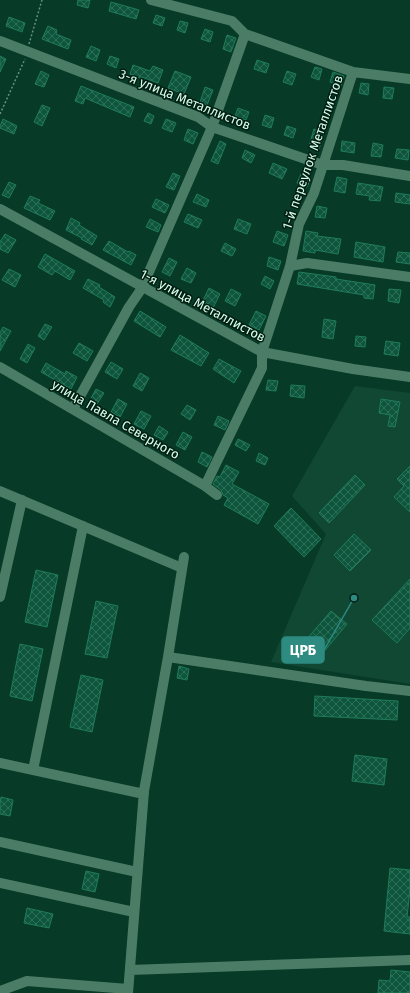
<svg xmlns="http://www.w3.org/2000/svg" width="410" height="993" viewBox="0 0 410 993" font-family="'Fira Sans',sans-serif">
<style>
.built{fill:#114834}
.building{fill:url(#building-cross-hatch);stroke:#1f7c5a}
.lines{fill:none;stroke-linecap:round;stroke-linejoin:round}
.path{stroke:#64927f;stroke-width:1.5;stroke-dasharray:2 2;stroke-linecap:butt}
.minor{stroke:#4b7d66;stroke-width:10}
.labels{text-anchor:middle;stroke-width:3;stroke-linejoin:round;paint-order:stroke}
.street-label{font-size:13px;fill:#d5ffea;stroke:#031e13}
.leader{fill:none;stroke:#2d8b81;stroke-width:1.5}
.callout-dot{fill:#2d8b81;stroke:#031e13;stroke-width:1.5}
.callout{fill:#2d8b81;stroke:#2d8b81;stroke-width:1.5}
.callout-label{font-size:14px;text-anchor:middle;font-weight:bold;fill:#fff}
</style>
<defs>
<pattern id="building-cross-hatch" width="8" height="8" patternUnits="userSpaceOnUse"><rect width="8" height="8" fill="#0d563d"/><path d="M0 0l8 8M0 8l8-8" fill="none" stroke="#2f6f59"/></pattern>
</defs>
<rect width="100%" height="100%" fill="#083a28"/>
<!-- built -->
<path class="built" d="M355,386L410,393V684L271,662L326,534L292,496Z"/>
<!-- building -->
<path class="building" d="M78,0H90L88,8L77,5Z
M111,2L139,10L136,19L109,11Z
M156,15L165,18L162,26L153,23Z
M9,17L25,23L22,32L6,26Z
M180,21L188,23L185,33L177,30Z
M48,26L57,30L56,34L71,40L68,49L42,39Z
M205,29L213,32L210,42L201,39Z
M227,35L236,38L231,52L223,49Z
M91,46L100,50L96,61L86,57Z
M0,56L6,59L0,72Z
M110,56L119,59L116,68L107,64Z
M257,60L269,64L266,73L254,69Z
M133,65L150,71L153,66L163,70L158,83L142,77V79L130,74Z
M315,67L322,69L319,80L311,77Z
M41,71L49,75L44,87L35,84Z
M175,71L191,77L184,94L168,88Z
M287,71L296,74L292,85L283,82Z
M333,72L344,76L341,86L330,82Z
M361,83L369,84L368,95L359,93Z
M81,86L134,107L130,117L85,98L83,104L75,101Z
M205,87L213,90L207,105L200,102Z
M384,87L394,88L392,99L383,98Z
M42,105L50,108L42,126L34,122Z
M238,108L249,112L246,120L235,116Z
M148,113L154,116L151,124L144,121Z
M265,115L274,118L271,128L262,125Z
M3,119L17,126L14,134L0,128V126Z
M166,119L176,123L172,132L162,128Z
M287,126L296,129L293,138L284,135Z
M188,129L198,133L193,144L184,140Z
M314,129L324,132L319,149L309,146Z
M220,141L226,144L218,164L211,161Z
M342,141L355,143L354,153L341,151Z
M373,143L383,145L381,157L371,156Z
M397,149L409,150L408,160L395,158Z
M245,150L255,155L251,163L242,158Z
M273,163L287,169L282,179L269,173Z
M173,173L180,176L174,190L166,187Z
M301,174L311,178L307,187L297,183Z
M337,177L347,179L345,193L334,191Z
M9,182L16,185L9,198L2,195Z
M358,183L383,187L380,201L369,200L370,196L356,194Z
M396,193L410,195V204L395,202Z
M197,194L209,200L206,207L193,202Z
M30,196L40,200L38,203L55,211L50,220L24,208Z
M156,199L169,205L165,213L152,207Z
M317,206L327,208L325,218L315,217Z
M188,214L202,220L198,228L184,222Z
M71,218L80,223L79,225L97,236L92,245L81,239L82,238L66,230Z
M150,219L161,225L158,232L146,227Z
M238,219L251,224L247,234L234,229Z
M277,231L288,235L284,246L273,242Z
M306,231L318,233L317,236L341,239L338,254L315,250V253L303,251Z
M5,234L16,240L8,253L0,249V242Z
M109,241L128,252L129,251L136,255L131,265L103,250Z
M356,242L385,247L383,262L354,257Z
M225,243L236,249L232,256L221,251Z
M398,252L410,253V264L396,262Z
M45,254L75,271L70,280L55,271L52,275L38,267Z
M269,257L281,261L278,270L267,266Z
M169,258L177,262L170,276L162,272Z
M187,268L196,273L191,283L181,279Z
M9,269L21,275L15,287L2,280Z
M299,272L336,277V279L375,285L373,299L364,298V295L297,284Z
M265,276L274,281L270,289L261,284Z
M88,279L100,285L99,287L115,297L110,307L103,302L104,300L83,288Z
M209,288L220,294L213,308L202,302Z
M231,289L241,294L235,306L225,301Z
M389,289L401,290L399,303L388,301Z
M140,311L166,327L160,337L134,321Z
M256,311L266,316L259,330L249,325Z
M324,319L336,321L333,339L322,337Z
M45,324L52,327L44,340L38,336Z
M3,327L11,331L0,351V333Z
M180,335L209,353L201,366L171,350Z
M356,336L366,337L365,347L355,346Z
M386,341L400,343L398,356L384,354Z
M79,343L93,351L87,361L73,353Z
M28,344L35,348L27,363L20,359Z
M219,359L241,371L234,383L213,369Z
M111,362L123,369L117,379L105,372Z
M46,363L65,374L66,371L77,377L71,389L41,372Z
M140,373L149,378L142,391L133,386Z
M268,380L278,381L276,391L266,390Z
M291,385L305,386L304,398L290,396Z
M96,389L104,393L97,404L90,400Z
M118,399L127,404L120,417L111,412Z
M381,399L400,402L395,427L388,426L390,415L379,413Z
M187,405L196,410L190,420L181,414Z
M141,411L151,416L144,429L134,424Z
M218,416L229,421L225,430L214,425Z
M159,426L168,432L163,440L154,435Z
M183,432L192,437L185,450L176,445Z
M238,439L250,445L246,451L235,445Z
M202,452L212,457L207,467L198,462Z
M259,453L268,458L265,465L256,461Z
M226,465L239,472L232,484L269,504L258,524L224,505L228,498L223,495L221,490L213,484L217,476L220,477Z
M410,466V512L394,497L404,486L397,479Z
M355,475L365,485L329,523L319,513Z
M291,508L321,539L304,557L274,526Z
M354,534L371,550L350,571L334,555Z
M36,570L58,575L47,627L25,622Z
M410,579V628L397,643L372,620Z
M96,601L118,606L107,658L85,654Z
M331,611L347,624L322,654L306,640Z
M20,644L43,649L32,701L10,696Z
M179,666L189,669L187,680L177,678Z
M81,675L103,680L92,732L70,727Z
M315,696L398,701L397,720L314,716Z
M355,755L387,759L384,785L352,781Z
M1,797L13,800L10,816L0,814V804Z
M390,868L410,870V889L407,917H410V934L384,931Z
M86,871L99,874L95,892L82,889Z
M27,908L53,914L49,928L24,923Z
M391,970L410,972V993H378L379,980L390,981Z"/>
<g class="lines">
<!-- path -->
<path class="path" d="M29,44L42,0
M0,114L25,59"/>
<!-- minor -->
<path class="minor" d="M151,0L232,21L245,34L353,72L410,79
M0,41L198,117L212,127L323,165H343L410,176
M0,209L262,352L353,369L410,377
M290,266L307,263L410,277
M0,367L205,486L217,495
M73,409L129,307L142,288L212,127L245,34
M205,486L262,368V352L290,266L299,224L314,193L353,72
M0,491L182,568
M0,597L22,500
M168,657L366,686L410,691
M0,763L144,794
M33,770L83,526
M0,842L137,872
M0,883L134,912
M130,970L410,960
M0,991L27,981L128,989
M128,993L144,791L168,657L184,557"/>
</g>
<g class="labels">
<!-- street labels -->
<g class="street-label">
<text transform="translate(185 99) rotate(22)" y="5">3-я улица Металлистов</text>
<text transform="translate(312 152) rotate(-71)" y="5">1-й переулок Металлистов</text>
<text transform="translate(203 305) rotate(28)" y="5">1-я улица Металлистов</text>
<text transform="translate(116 419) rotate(30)" y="5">улица Павла Северного</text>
</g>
</g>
<!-- callouts -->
<path class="leader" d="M354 598L324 650"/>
<circle class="callout-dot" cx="354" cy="598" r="4"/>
<rect class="callout" x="282" y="637" width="42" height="26" rx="4"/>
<g class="callout-label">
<text x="303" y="655">ЦРБ</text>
</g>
</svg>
